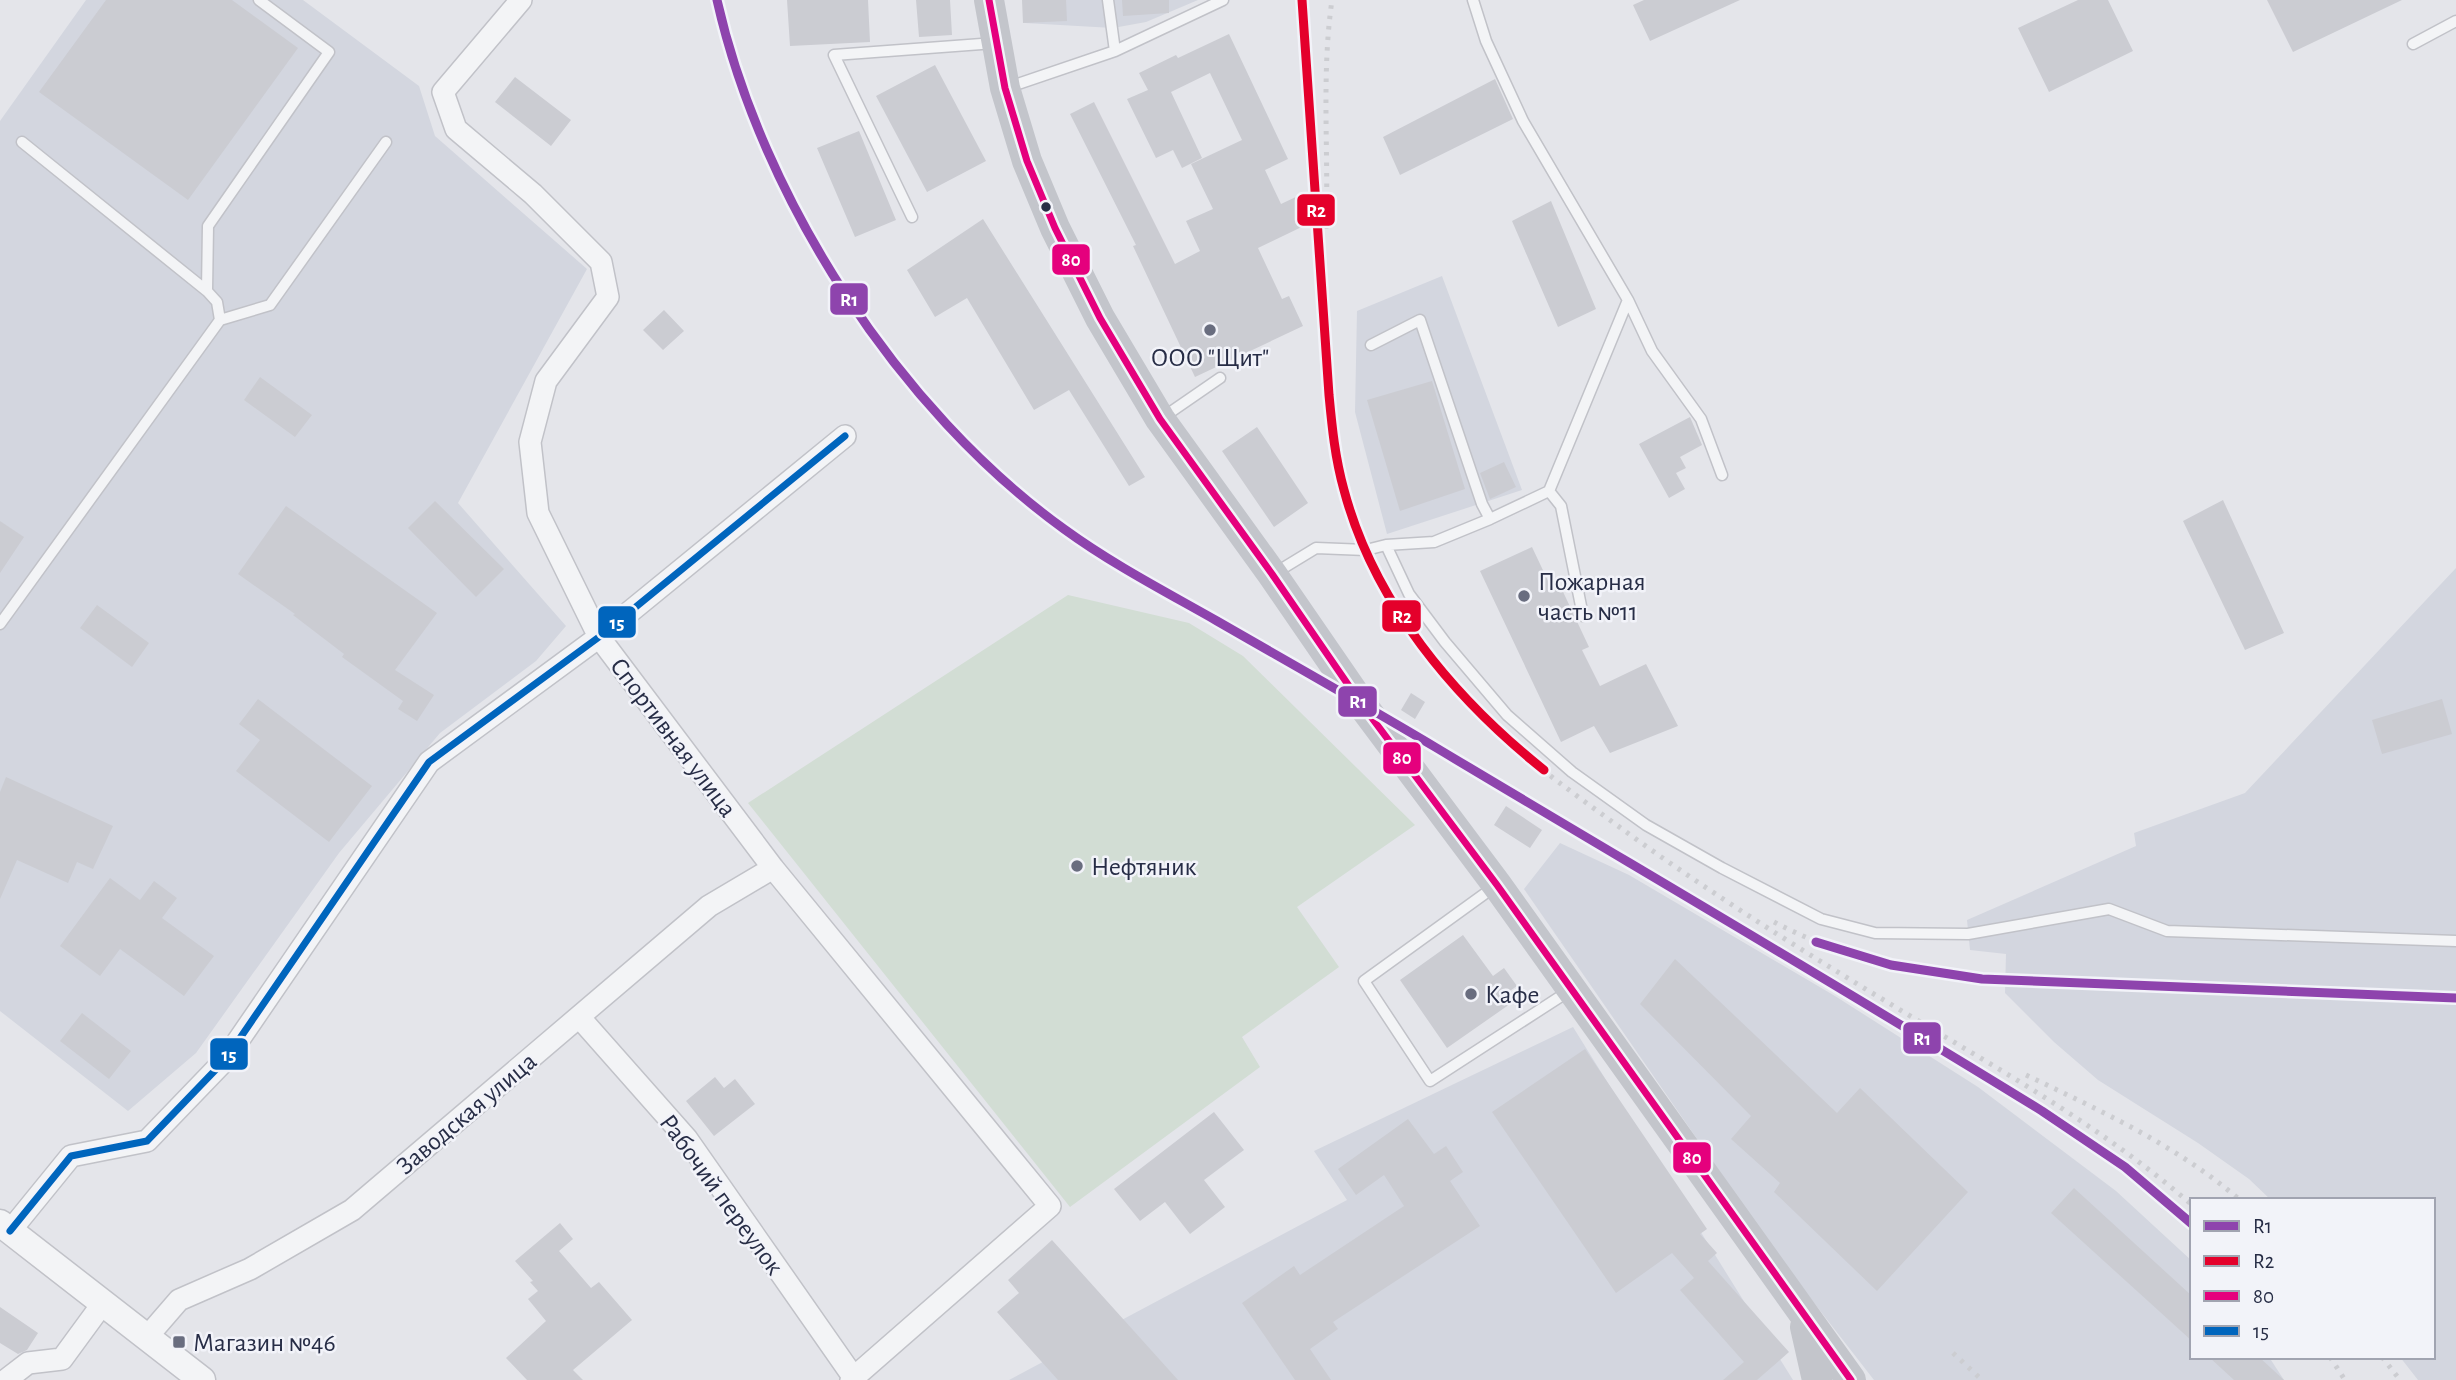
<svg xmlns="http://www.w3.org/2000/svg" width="2456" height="1380" viewBox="0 0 2456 1380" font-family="'Alegreya Sans',sans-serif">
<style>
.built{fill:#d3d6df}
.green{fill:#d2ddd4}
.building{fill:#cbccd2}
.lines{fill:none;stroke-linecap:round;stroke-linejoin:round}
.service-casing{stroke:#c1c2c8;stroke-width:13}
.minor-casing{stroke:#c1c2c8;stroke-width:24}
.tertiary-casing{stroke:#c1c2c8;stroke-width:29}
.service{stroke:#f3f4f6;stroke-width:10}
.minor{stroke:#f3f4f6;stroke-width:21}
.tertiary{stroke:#f3f4f6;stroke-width:26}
.secondary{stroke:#c3c5cb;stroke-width:30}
.rail{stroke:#cccdd1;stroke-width:5;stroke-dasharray:3.5 7;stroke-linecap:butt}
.bus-1-casing{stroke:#f2f3f9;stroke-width:12}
.bus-2-casing{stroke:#f2f3f9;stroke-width:12}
.bus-1{stroke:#e5007d;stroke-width:7}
.bus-2{stroke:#0065bd;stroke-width:7}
.rail-1-casing{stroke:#f2f3f9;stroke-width:14}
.rail-2-casing{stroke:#f2f3f9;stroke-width:14}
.rail-1{stroke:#8e44ad;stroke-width:9}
.rail-2{stroke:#e4002b;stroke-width:9}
.bus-dot{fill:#272d46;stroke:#f2f3f9;stroke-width:2.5}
.poi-dot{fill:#696d7f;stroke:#f2f3f9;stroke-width:2.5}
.labels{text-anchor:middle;stroke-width:5;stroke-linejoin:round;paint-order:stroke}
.poi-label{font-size:26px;fill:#272d46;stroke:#f2f3f9;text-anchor:start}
.street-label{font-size:26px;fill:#272d46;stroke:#f2f3f9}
.line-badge{stroke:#f2f3f9;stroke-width:2.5}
.badge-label{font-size:19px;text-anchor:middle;font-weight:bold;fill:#fff}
</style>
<rect width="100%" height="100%" fill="#e4e5ea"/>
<!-- built -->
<path class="built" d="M86,0H303L419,86L435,136L587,269L458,503L566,626L536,661L440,733L339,853L196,1053L128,1111L0,1011V121Z
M1024,0H1198L1146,22L1113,28L1025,23Z
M1442,276L1522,490L1387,534L1355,412L1357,311Z
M2456,568V1380H2418L2400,1357H2433V1200H2271L2249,1179L2198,1143L2098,1080L2054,1042L2005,993L2006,954L1970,950L1967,920L2136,846L2134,833L2245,793Z
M1560,843L1629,875L1835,996L1978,1087L2116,1191L2192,1261V1357H2269L2284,1380H1874L1783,1263L1524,889Z
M1573,1027L1793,1380H1009L1347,1200L1314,1151Z"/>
<!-- green -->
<path class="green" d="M1068,595L1189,623L1243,656L1415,825L1297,907L1339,967L1242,1037L1260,1067L1070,1207L748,803Z"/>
<!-- building -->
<path class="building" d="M106,0H232L298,48L188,200L39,92Z
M787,0H868L870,42L790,46Z
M916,0H950L952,35L919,37Z
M1022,0H1066L1067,21L1023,23Z
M1122,0H1169V13L1123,16Z
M1644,0H1740L1650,41L1633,5Z
M2078,0H2108L2133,51L2049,92L2018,28Z
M2267,0H2402L2293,52Z
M1229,34L1288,159L1265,170L1281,204L1300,195L1312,222L1258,248L1282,299L1289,296L1303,326L1195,377L1133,246L1136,245L1070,114L1094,102L1175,264L1200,251L1186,221L1213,209L1191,164L1242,140L1210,73L1171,92L1202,158L1182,168L1173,150L1156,158L1127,99L1148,90L1139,73L1176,55L1178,58Z
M935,65L986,161L927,192L876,96Z
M515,77L571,120L551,146L495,102Z
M1495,79L1513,119L1400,175L1383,137Z
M859,131L896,220L855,237L817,148Z
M1551,201L1596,309L1558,327L1512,221Z
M983,219L1145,477L1129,486L1069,390L1034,410L967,298L935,317L907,270Z
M664,310L684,331L663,350L643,330Z
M260,377L312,415L295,437L244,400Z
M1432,381L1465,489L1400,511L1367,400Z
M1690,417L1702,445L1680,457L1686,468L1676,473L1685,489L1669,498L1639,444Z
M1257,427L1308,503L1274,527L1222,451Z
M1504,462L1516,487L1490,499L1480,473Z
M2223,500L2284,633L2245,650L2183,521Z
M435,501L504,569L476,597L408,528Z
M286,506L437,613L395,670L434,695L417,721L398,709L403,701L342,657L344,654L293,615L295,614L238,574Z
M0,521L24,537L0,573Z
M1532,547L1549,583L1557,579L1589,647L1582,650L1600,686L1646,664L1678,726L1610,753L1594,726L1561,742L1480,571Z
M97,605L149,643L132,667L80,628Z
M1411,693L1425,702L1415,719L1401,710Z
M258,699L372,786L329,842L236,771L260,740L239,724Z
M2442,699L2452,734L2382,754L2372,720Z
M6,777L113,826L93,869L77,862L68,883L17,860L0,899V792Z
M1506,806L1542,830L1530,848L1494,825Z
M110,878L140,900L154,881L177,898L162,918L214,956L184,996L120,949L100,976L60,946Z
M1463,935L1493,976L1504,968L1517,986L1504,995L1510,1004L1447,1048L1400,980Z
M1675,959L1837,1113L1860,1088L1968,1192L1877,1291L1774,1192L1780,1183L1731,1139L1751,1116L1640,1004Z
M82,1013L131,1051L109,1079L60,1041Z
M1585,1049L1707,1229L1700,1234L1717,1253L1708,1261L1789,1352L1757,1380H1723L1744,1362L1680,1290L1694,1278L1672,1253L1616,1293L1492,1112Z
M715,1077L724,1088L735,1079L755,1104L714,1136L686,1101Z
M1214,1112L1244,1150L1204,1180L1225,1207L1190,1234L1165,1202L1140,1221L1114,1189Z
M1408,1119L1434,1154L1446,1146L1463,1172L1450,1181L1480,1226L1333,1322L1338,1329L1310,1349L1331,1380H1295L1242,1303L1294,1266L1300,1275L1404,1206L1384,1175L1356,1195L1338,1169Z
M2074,1188L2192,1296V1341L2051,1213Z
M560,1223L573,1239L559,1251L591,1288L599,1282L632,1320L573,1370L583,1380H527L506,1358L546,1321L528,1299L538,1291L530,1282L533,1281L515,1261Z
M1052,1240L1178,1380H1058L997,1312L1019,1293L1008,1280Z
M0,1307L38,1333L27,1350L18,1354L0,1343Z
M2209,1357H2259L2284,1380H2234Z"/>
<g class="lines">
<defs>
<path id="service" d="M1108,0L1115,51
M1473,0L1486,41L1523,121L1628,300L1652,351L1701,419L1722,475
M2413,44L2456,21
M1006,88L1115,51L1223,0
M912,217L834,55L995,43
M207,291L208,226L329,52L259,0
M220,320L270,305L386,142
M1371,345L1420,320L1482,504L1490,519
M1162,418L1220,378
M1549,491L1561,506L1583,616
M1386,545L1409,594L1445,642L1507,715L1572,772L1646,825L1722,868L1821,919L1875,933L1968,934L2109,909L2167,931L2456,941
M1275,573L1316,548L1366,550L1386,545L1434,542L1490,519L1549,491L1628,300
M0,624L220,320L217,302L207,291L22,142
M1494,887L1364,981L1430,1081L1569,991"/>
<path id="minor" d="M521,0L443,92L456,129L533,194L601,262L608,297L546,381L530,442L538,513L599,637L773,868L1050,1206L851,1380
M580,1018L687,1139L854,1378
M10,1231L71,1156L147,1141L225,1060L429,762L599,637L845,436
M147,1337L179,1300L250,1269L352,1210L709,906L773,868
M6,1380L28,1363L62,1359L103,1303"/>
<path id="tertiary" d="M0,1223L202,1380"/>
</defs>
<!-- service casing -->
<use href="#service" class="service-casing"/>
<!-- minor casing -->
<use href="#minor" class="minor-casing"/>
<!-- tertiary casing -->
<use href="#tertiary" class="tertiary-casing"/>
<!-- service -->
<use href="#service" class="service"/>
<!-- minor -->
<use href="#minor" class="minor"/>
<!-- tertiary -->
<use href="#tertiary" class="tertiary"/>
<!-- secondary -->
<path class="secondary" d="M989,0L1005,88L1027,161L1055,228L1100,318L1160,419L1272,574L1360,702L1497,885L1851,1380
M1805,1327L1817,1380"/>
<!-- rail -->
<path class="rail" d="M1302,0L1334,445C1357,560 1420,663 1507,741C1546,774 1588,804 1629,834C1719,899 1812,957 1907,1014C2005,1073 2105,1129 2192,1205
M1326,229C1329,153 1321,76 1332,0
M1774,922C1846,960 1924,975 2005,980L2456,998
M2026,1075C2101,1111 2176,1145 2240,1200
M1953,1353L1982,1380
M2330,1357L2345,1380
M2382,1357L2400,1380"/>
<defs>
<path id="bus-1" d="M989,0L1005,88L1027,161L1055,228L1100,318L1160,419L1272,574L1360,702L1497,885L1851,1380"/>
<path id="bus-2" d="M10,1231L71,1156L147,1141L225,1060L429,762L599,637L845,436"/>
</defs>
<!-- bus-1 casing -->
<use href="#bus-1" class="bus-1-casing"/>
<!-- bus-2 casing -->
<use href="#bus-2" class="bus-2-casing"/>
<!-- bus-1 -->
<use href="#bus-1" class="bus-1"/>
<!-- bus-2 -->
<use href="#bus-2" class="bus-2"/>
<defs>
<path id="rail-1" d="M717,0C762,199 899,410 1064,529C1112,564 1166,592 1217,621C1290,663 1363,704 1435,747C1637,868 1841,987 2042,1111L2125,1167L2192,1224
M1816,942L1891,965L1982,979L2456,998"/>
<path id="rail-2" d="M1302,0L1329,395C1332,427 1335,458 1344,490C1374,603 1454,698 1544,770"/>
</defs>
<!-- rail-1 casing -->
<use href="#rail-1" class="rail-1-casing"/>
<!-- rail-2 casing -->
<use href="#rail-2" class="rail-2-casing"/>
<!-- rail-1 -->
<use href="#rail-1" class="rail-1"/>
<!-- rail-2 -->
<use href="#rail-2" class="rail-2"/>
</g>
<!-- markers -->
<circle class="bus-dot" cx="1046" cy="207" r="6"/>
<g class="poi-dot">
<circle cx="1210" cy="330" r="7"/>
<circle cx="1524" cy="596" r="7"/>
<circle cx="1077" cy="866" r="7"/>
<circle cx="1471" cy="994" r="7"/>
<rect x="172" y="1335" width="14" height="14" rx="3.5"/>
</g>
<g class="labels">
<!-- poi labels -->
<g class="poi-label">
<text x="1210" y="366" text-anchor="middle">ООО "Щит"</text>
<text x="1538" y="590">Пожарная<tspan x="1538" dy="30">часть №11</tspan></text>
<text x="1091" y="875">Нефтяник</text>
<text x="1485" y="1003">Кафе</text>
<text x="193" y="1351">Магазин №46</text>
</g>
<!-- street labels -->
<g class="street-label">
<text transform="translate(674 737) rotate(53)" y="9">Спортивная улица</text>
<text transform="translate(466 1113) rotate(-40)" y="9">Заводская улица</text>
<text transform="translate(722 1194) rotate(54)" y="9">Рабочий переулок</text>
</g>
</g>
<g class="line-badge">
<rect x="1296" y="193" width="40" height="34" rx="7" fill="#e4002b"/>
<rect x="1051" y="243" width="40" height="33" rx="7" fill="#e5007d"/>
<rect x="829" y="282" width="40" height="34" rx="7" fill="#8e44ad"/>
<rect x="1381" y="599" width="41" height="34" rx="7" fill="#e4002b"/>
<rect x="597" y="605" width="40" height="34" rx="7" fill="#0065bd"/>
<rect x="1337" y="685" width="41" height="33" rx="7" fill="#8e44ad"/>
<rect x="1382" y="741" width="40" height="34" rx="7" fill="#e5007d"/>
<rect x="1902" y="1021" width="40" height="34" rx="7" fill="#8e44ad"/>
<rect x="209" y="1037" width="40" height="34" rx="7" fill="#0065bd"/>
<rect x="1672" y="1141" width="40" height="33" rx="7" fill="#e5007d"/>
</g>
<g class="badge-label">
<text x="1316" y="217">R2</text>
<text x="1071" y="266">80</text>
<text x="849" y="306">R1</text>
<text x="1402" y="623">R2</text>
<text x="617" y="629">15</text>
<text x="1358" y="708">R1</text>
<text x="1402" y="764">80</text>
<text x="1922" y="1045">R1</text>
<text x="229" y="1061">15</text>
<text x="1692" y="1164">80</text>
</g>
<!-- legend -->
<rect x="2190" y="1198" width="245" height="161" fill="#f2f3f9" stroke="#a1a4b1" stroke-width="2"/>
<rect x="2204" y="1221" width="35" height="10" fill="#8e44ad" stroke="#a1a4b1" stroke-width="2"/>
<text x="2253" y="1233" font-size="21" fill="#272d46">R1</text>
<rect x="2204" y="1256" width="35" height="10" fill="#e4002b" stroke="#a1a4b1" stroke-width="2"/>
<text x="2253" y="1268" font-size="21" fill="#272d46">R2</text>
<rect x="2204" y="1291" width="35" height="10" fill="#e5007d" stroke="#a1a4b1" stroke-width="2"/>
<text x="2253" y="1303" font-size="21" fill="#272d46">80</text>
<rect x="2204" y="1326" width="35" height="10" fill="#0065bd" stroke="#a1a4b1" stroke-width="2"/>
<text x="2253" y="1338" font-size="21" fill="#272d46">15</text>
</svg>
